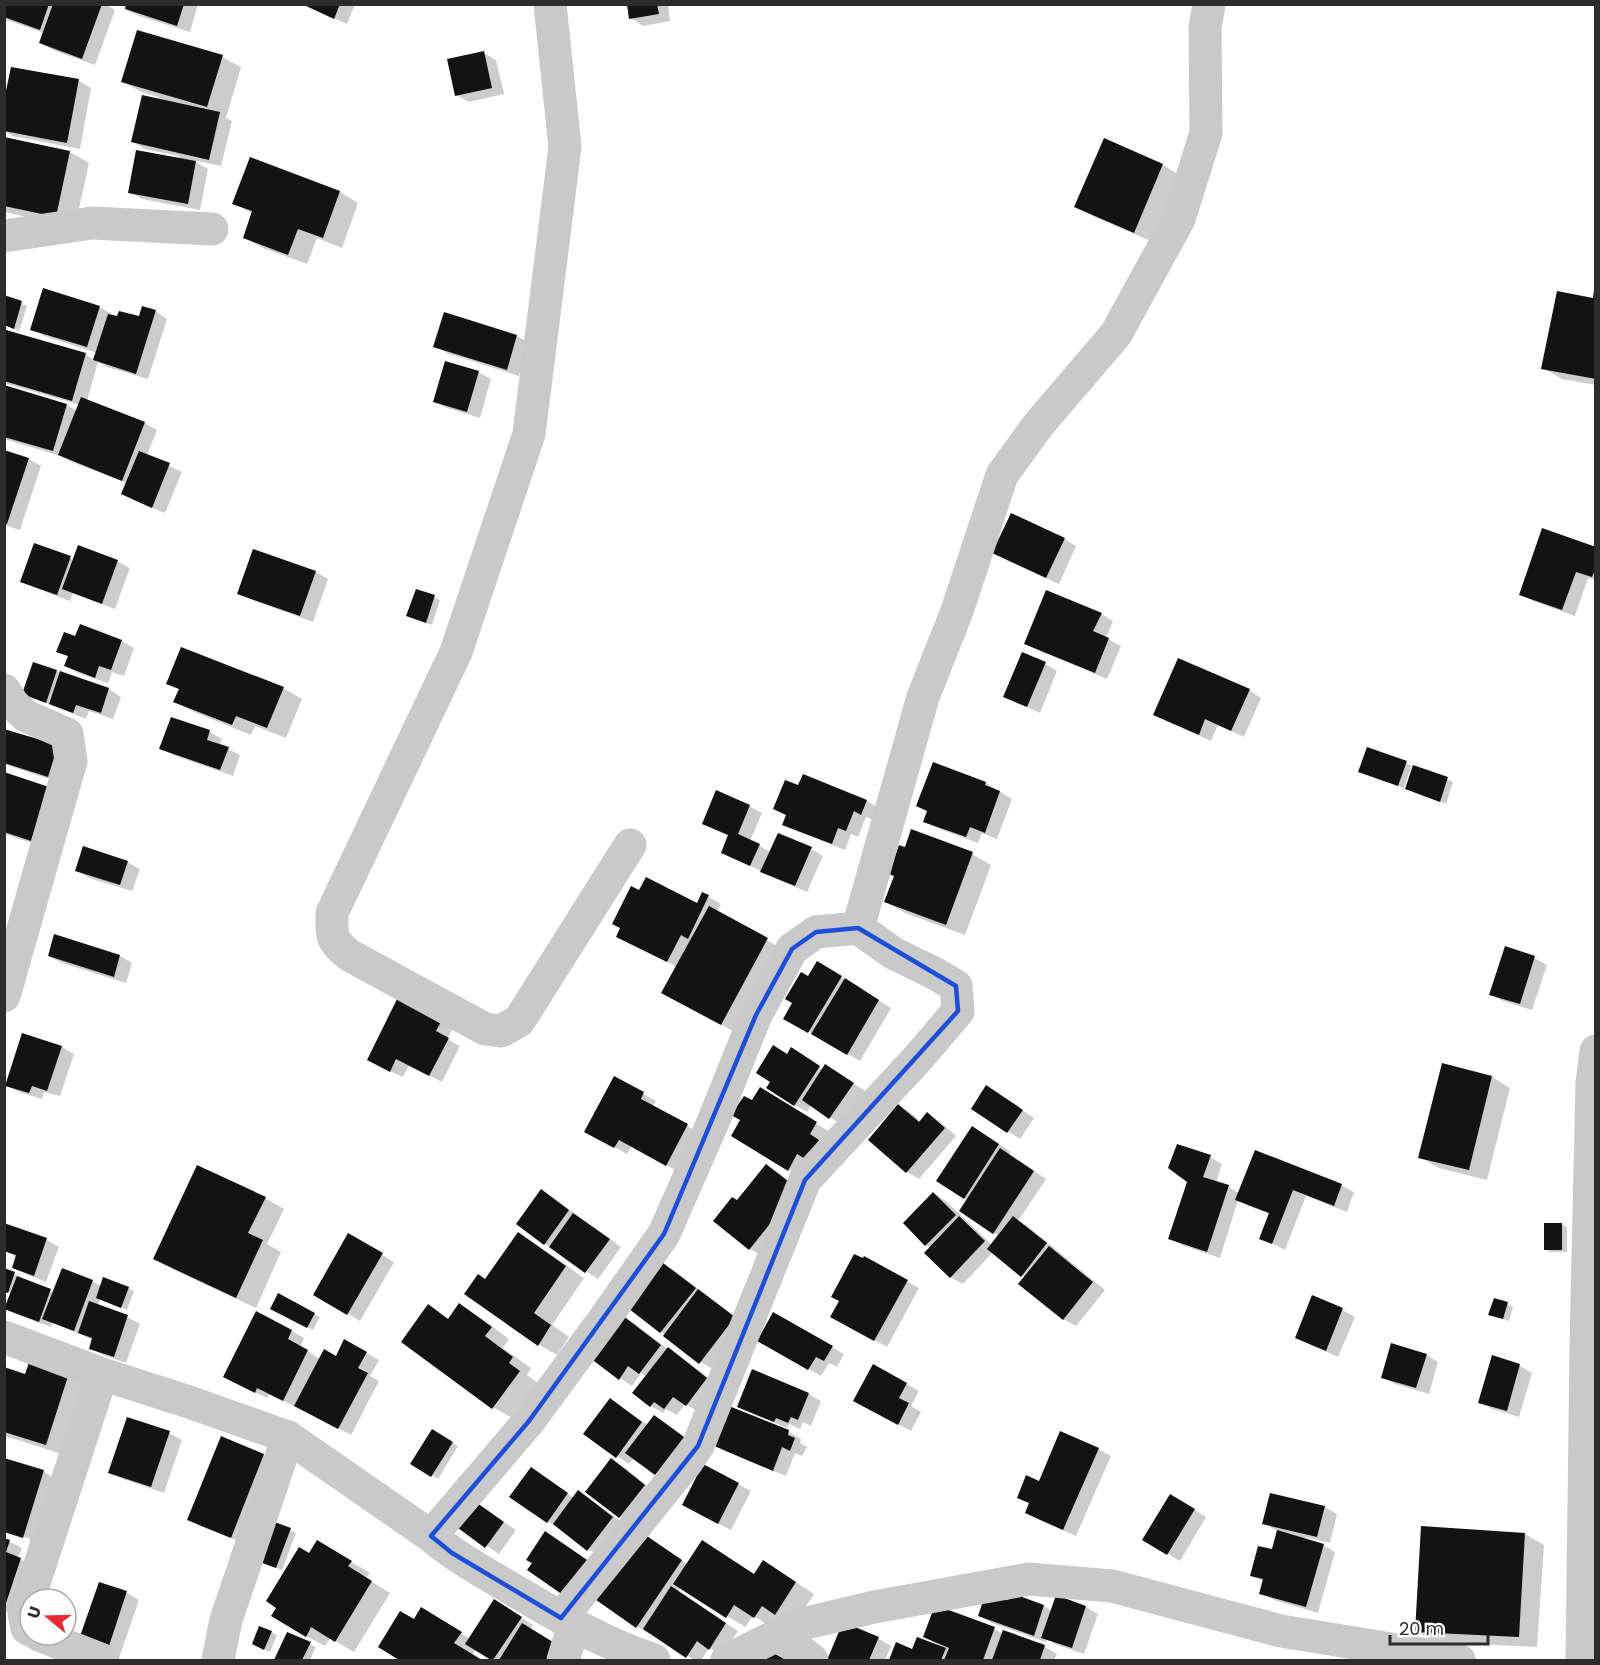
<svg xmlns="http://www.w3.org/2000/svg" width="1600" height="1665" viewBox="0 0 1600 1665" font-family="Poppins,sans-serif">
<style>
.shadow{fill:#0003}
.building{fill:#131313}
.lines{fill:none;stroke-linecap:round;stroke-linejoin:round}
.minor{stroke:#c9c9c9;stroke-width:33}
.marked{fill:none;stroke:#1d4ed8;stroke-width:4.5;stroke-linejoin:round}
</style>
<rect width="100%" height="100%" fill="#fff"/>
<!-- shadow -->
<path class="shadow" d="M4,4H105L115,10L95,65L53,50L41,43L44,33L4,19Z
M128,4H198L190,32L139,16L126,9Z
M301,4H355L347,24Z
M622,4H668L670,21L643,26L631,18L629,6L626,7Z
M484,53L496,60L504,94L469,102L456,95Z
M222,57L241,67L226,118L232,121L221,166L192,160L208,169L200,210L142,199L130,192L178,159L179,156L145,149L133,142L159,97L142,92L123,82Z
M12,68L79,81L91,88L80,149L13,136L4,131V108Z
M4,138L70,152L89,163L75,227L4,212Z
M1105,140L1163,165L1181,176L1153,242L1095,217L1076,207Z
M340,192L358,203L342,248L317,238L307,264L263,248L244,237L253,214L234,203Z
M1596,292V385L1562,379L1543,368L1594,300Z
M4,297L27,306L19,331L4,325Z
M99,307L112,314L111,316L140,318L155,311L167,319L148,379L107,367L98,362L87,401L144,423L157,430L147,455L182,472L165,513L135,501L122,494L127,483L72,462L64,457L4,439V387L67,405L77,411L80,405L4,383V341L85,354L94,360L97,353L44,336L32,329Z
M445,314L517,336L529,343L519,376L447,353L435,346Z
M478,372L491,379L480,418L447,408L435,401Z
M4,451L29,459L41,466L20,530L4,525Z
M1064,539L1076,546L1059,584L1006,560Z
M35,545L74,560L117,561L130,568L115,609L73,593L70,601L35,588L22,581Z
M1596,548V580L1588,578L1575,616L1533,601L1520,594Z
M254,551L316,572L328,579L313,622L252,600L239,593Z
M417,591L440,600L432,625L408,616Z
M1101,614L1113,621L1106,638L1121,646L1107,679L1038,650L1026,643Z
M81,626L122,641L134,648L124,676L112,672L108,683L78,673L66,666L69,657L58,651L76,638Z
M34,664L109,689L121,697L113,719L89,711L86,719L29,696Z
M1045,664L1057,671L1040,713L1005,697Z
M168,683L283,688L302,699L286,738L255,726L251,735L194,712L175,702L180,690Z
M1249,690L1261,698L1244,737L1218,725L1211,741L1167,721Z
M171,719L210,732L222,739L220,745L240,755L233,776L173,755L161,748Z
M4,730L58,746L61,783L4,764Z
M1406,763L1414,767L1453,782L1446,804L1407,789L1414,768L1411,767L1404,788L1360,771Z
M934,764L986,783L1012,799L997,839L982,833L978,843L937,828L925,821L929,812Z
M4,774L44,847L4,834Z
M804,776L867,801L879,808L874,820L866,817L858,837L851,834L845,850L797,831L784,824L788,816L775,809L799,787Z
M749,806L762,813L750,841L771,852L811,849L823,856L807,892L775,878L723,852L729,836L704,823Z
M972,854L991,865L965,935L905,913L886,902L896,876Z
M127,862L140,869L132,891L89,878L77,870Z
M640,893L697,905L703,894L721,904L717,912L786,951L740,1035L682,1003L677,967L630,943Z
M55,936L120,956L132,963L126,983L62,963L49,956Z
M1534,958L1547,965L1532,1010L1503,1001L1491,994Z
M818,963L891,1008L860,1061L785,1018Z
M401,995L455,1024L447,1039L460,1046L442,1082L409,1065L403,1077L381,1067Z
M23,1035L62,1047L74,1054L60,1096L44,1092L42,1099L19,1092L7,1085Z
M788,1055L803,1057L825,1071L838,1073L865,1091L842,1125L811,1105L807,1112L795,1105Z
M1492,1077L1510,1088L1487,1180L1439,1168L1420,1157Z
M614,1078L656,1101L652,1107L700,1133L679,1172L632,1146L627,1154L598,1138Z
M999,1094L1034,1118L1020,1139L973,1108Z
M773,1096L828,1131L801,1176L788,1169L742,1120L752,1102Z
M899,1106L911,1113L921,1122L927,1114L939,1121L956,1136L919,1179L907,1172Z
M985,1135L1011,1152L1009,1155L1046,1179L1018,1221L1026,1225L1105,1290L1076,1326L1063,1319L1026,1278L993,1252L963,1284L950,1277L931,1248L926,1245L934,1194L946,1201L992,1245L999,1236L993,1233L968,1200L938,1180Z
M1210,1157L1222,1164L1216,1183L1228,1187L1239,1193L1341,1185L1354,1192L1347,1212L1306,1196L1285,1250L1261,1238L1270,1214L1249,1206L1238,1200L1220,1258L1182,1245L1170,1238L1189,1181Z
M766,1166L779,1173L809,1197L763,1256L750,1249L715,1221L738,1202Z
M541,1191L553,1198L621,1247L598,1279L545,1244Z
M265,1198L284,1209L267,1244L281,1252L256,1308L174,1270L155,1259Z
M1561,1224L1567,1227V1252H1551L1545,1249Z
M5,1225L47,1240L59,1247L46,1282L26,1274L13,1267L17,1257L4,1251Z
M518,1234L537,1245L584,1278L552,1325L569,1337L557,1355L538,1344L486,1281Z
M349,1235L394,1262L360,1321L315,1294Z
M865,1258L919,1288L887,1347L832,1317Z
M660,1262L672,1269L746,1325L713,1369L700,1362L626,1305Z
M4,1270L20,1277L19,1279L54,1293L92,1281L101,1286L104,1279L134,1291L127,1310L100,1299L98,1306L127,1317L140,1324L126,1363L103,1355L90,1348L93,1340L87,1337L53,1323L51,1327L18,1315L6,1308L12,1294L4,1291Z
M279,1295L320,1317L313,1330L272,1308Z
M1313,1297L1342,1310L1355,1317L1338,1357L1309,1344L1297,1337Z
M1495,1300L1513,1307L1509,1321L1490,1315Z
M459,1305L478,1316L509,1339L503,1348L531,1368L527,1375L538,1383L512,1418L493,1407L403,1342L428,1306L449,1319Z
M618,1314L631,1321L668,1349L680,1356L719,1386L699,1412L685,1404L677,1415L666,1409L663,1413L651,1406L634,1393L646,1377L641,1373L632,1386L620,1378Z
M773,1314L844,1354L837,1367L829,1363L821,1376L759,1340Z
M292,1331L304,1338L300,1347L320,1359L336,1358L345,1342L379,1360L370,1376L379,1381L351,1435L296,1406L295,1407L270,1393L267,1398L237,1383Z
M1426,1355L1438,1362L1429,1394L1395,1384L1383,1377Z
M1493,1357L1520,1366L1532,1373L1519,1417L1492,1409L1479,1402Z
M32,1359L88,1382L65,1455L5,1436L4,1369L26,1375Z
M873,1366L919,1391L911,1406L921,1412L911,1431L867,1408Z
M808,1394L821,1401L811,1426L803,1422L800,1429L789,1424L787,1428L751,1413L739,1406Z
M610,1400L648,1425L654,1417L667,1424L695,1445L668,1481L634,1458L629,1464L617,1456L586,1434Z
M128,1419L169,1433L182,1440L164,1493L123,1479L110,1472Z
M432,1431L458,1446L438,1479L412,1464Z
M789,1432L801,1439L800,1443L807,1447L802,1456L795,1453L786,1476L727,1452L714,1444Z
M222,1438L264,1455L276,1462L244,1543L202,1527L189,1520Z
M1098,1449L1111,1456L1076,1536L1039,1520L1027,1513L1030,1504L1019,1497L1039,1483Z
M4,1459L44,1472L56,1479L35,1544L4,1533L30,1542V1539L4,1530Z
M611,1460L624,1467L656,1493L633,1524L620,1517L587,1491Z
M704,1466L751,1491L731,1530L696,1512Z
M532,1469L574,1498L579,1492L591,1499L625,1525L600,1557L511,1496Z
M473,1502L516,1530L499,1554L456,1525Z
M1183,1503L1206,1517L1180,1561L1144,1539Z
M1325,1507L1337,1514L1330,1543L1305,1537V1540L1323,1545L1335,1552L1318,1613L1274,1600L1261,1593L1264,1582L1252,1575L1273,1551L1278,1531L1264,1524Z
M290,1530L296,1533L282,1570L262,1563Z
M1525,1534L1544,1545L1537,1647L1435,1642L1416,1631Z
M4,1539L22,1548L18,1558L33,1566L16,1615L4,1611Z
M651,1539L687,1564L755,1575L782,1573L814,1594L794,1624L774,1628L753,1616L745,1627L681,1587L678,1592L738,1631L722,1655L709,1648L701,1660H694L650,1632L649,1634L637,1626Z
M317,1542L370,1573L366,1578L390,1593L354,1652L330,1638L325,1646L306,1636L309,1555Z
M100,1584L127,1593L139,1600L119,1658L92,1648Z
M1012,1595L1044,1606L1052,1611L1086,1607L1098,1614L1084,1654L1055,1644L1047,1639L1046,1642L992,1623L979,1616L1009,1602Z
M507,1608L533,1625L530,1630L569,1660H493L476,1649L472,1655L480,1660H402L380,1647L414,1621L440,1620L470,1639Z
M844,1624L879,1639L891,1646L885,1660H829Z
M994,1629L1003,1634L1004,1632L1045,1647L1057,1654L1054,1660H890L897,1644L913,1651L939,1647L940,1646L924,1637Z
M271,1632L277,1635L270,1652L259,1647Z
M288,1634L316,1647L310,1660H276Z"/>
<!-- building -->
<path class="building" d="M4,4H49L40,30L4,17Z
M53,4H102L82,59L39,43Z
M126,4H184L177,26L125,9Z
M302,4H340L334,19Z
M627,4H657L659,14L629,19Z
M137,30L223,55L207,107L121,82Z
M484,51L492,88L455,96L447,59Z
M11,67L79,79L67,143L4,131V100Z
M142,95L220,112L209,160L131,142Z
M4,137L70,151L56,217L4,206Z
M1104,138L1163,164L1134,233L1074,207Z
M136,150L196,161L188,204L128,193Z
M250,157L340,191L323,238L298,229L288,255L243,238L252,211L232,204Z
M43,288L100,306L87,347L30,330Z
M1594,290H1596V379L1541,369L1557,291L1593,298Z
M4,295L22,301L14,329L4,325Z
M142,306L156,310L136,374L93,360L108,314L117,316L119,311L139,316Z
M444,312L517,335L507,370L433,347Z
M6,330L86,353L72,401L4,381V336Z
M445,361L479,371L467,412L433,402Z
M4,385L67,404L53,451L4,437Z
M81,397L145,422L122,481L58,455Z
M4,450L29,458L7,524L4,523Z
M139,451L170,463L152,508L121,494Z
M1011,513L1065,538L1046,578L992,553Z
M1542,528L1596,547V567L1592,577L1576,572L1562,610L1519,595Z
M34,543L71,556L57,595L20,582Z
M78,545L118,560L102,604L62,589Z
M253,549L316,571L300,616L237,594Z
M416,589L435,595L426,623L406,616Z
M1046,590L1102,613L1093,631L1109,638L1095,673L1024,644Z
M80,624L122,640L111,670L99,666L95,678L64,666L68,656L56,652L64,632L75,636Z
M181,647L284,687L267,728L236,716L232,725L173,702L179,689L166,684Z
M1022,652L1046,662L1027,707L1003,697Z
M1178,658L1250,689L1231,731L1205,719L1199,735L1153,715Z
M33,662L57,670L46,703L22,694Z
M60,671L109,688L101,713L76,705L73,713L49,704Z
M171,717L210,730L207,740L229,747L220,770L159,749Z
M4,729L58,745L48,777L4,763Z
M1367,747L1407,761L1398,786L1358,772Z
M933,762L986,782L985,785L1000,791L985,833L970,827L966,837L923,822L927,811L916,806Z
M1413,765L1448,777L1440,802L1405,789Z
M4,772L49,787L31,841L4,832Z
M803,774L867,800L861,815L854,811L846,831L838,828L832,844L782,825L786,815L773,809L785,780L798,785Z
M716,790L750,805L738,834L760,844L750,866L721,853L728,835L702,824Z
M911,829L973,852L946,925L884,902L894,876L889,874L899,845L905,847Z
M778,833L812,847L795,886L760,872Z
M83,846L128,861L120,885L75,871Z
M646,877L697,903L702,892L709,895L688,939L681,935L667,962L616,937L620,928L612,924L631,886L639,890Z
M709,906L768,938L721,1025L661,993Z
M54,934L120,955L114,977L48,956Z
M1505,946L1535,956L1520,1004L1489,995Z
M817,961L842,976L808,1033L783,1019L792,1003L785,999L801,972L808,976Z
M845,978L879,1000L847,1055L811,1034Z
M400,993L444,1016L436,1031L449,1038L429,1076L396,1059L390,1072L367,1060Z
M22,1033L62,1046L47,1091L32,1086L29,1093L5,1086Z
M773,1045L787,1054L791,1047L820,1066L794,1106L766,1088L770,1082L756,1073Z
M1442,1063L1492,1076L1469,1170L1418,1158Z
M825,1064L854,1083L829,1119L802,1100Z
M614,1076L644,1092L641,1099L688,1124L666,1166L619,1140L614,1148L584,1132Z
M986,1085L1023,1110L1007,1133L971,1109Z
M760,1087L817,1122L810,1134L819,1140L807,1160L797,1154L788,1171L731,1136L740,1120L731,1115L744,1096L752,1100Z
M898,1104L919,1122L927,1112L945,1128L906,1173L868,1140Z
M972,1126L999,1144L964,1199L936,1181Z
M1177,1144L1211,1155L1203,1177L1229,1185L1207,1252L1168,1239L1187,1182L1168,1168Z
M1000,1148L1034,1171L993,1234L959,1211Z
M1255,1150L1342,1184L1334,1206L1293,1190L1272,1244L1259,1239L1269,1213L1235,1200Z
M766,1164L798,1189L749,1250L713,1221L732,1197L737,1200Z
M197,1165L266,1197L248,1233L263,1240L236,1298L153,1259Z
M541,1189L569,1210L544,1245L516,1224Z
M933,1192L956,1215L925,1246L903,1223Z
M573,1213L610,1239L585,1273L549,1247Z
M959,1216L985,1241L950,1278L924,1253Z
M1013,1216L1047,1243L1021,1277L987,1249Z
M4,1223L47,1238L34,1276L12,1268L16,1255L4,1251Z
M1544,1223H1562V1250H1544Z
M518,1232L566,1266L534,1313L551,1325L538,1346L464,1294L478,1274L485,1279Z
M348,1233L383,1253L347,1315L313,1295Z
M1049,1246L1093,1282L1063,1320L1018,1284Z
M854,1254L863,1258L864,1256L908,1280L874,1341L830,1317L839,1301L831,1297Z
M659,1260L696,1288L660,1333L624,1305Z
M4,1268L15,1272L8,1293L4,1292Z
M62,1268L93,1280L74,1331L42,1319Z
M17,1276L51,1289L39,1322L4,1309Z
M103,1277L129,1287L121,1308L96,1298Z
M698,1289L735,1317L699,1364L663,1336Z
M278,1293L315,1313L307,1328L270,1309Z
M1312,1295L1343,1308L1326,1351L1295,1338Z
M1494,1298L1508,1302L1503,1319L1488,1315Z
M89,1301L128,1315L114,1357L89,1349L92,1338L78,1333Z
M459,1303L492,1327L485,1336L513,1357L509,1363L520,1371L492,1409L401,1342L428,1304L448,1319Z
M256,1311L292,1330L288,1339L308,1350L283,1401L257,1388L255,1393L223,1377Z
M618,1312L661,1345L639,1374L628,1366L619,1380L586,1355Z
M773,1312L833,1346L824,1361L816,1357L808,1370L757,1341Z
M344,1339L367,1352L358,1368L368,1373L338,1429L294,1406L324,1349L336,1356Z
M1391,1343L1427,1354L1416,1388L1381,1378Z
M668,1347L707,1378L686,1406L673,1397L664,1409L654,1402L650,1407L632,1393Z
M1492,1355L1520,1364L1507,1411L1478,1403Z
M31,1357L70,1370L46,1445L4,1432V1367L25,1374Z
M873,1364L907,1383L899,1398L909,1403L898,1425L853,1401Z
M752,1369L809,1393L798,1420L791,1417L788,1423L776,1418L774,1422L737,1407Z
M610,1398L642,1422L616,1458L583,1434Z
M729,1406L789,1430L788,1435L795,1438L790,1451L782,1447L773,1471L712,1445Z
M654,1415L684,1437L655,1475L625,1453Z
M127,1417L170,1431L151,1487L108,1473Z
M432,1429L453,1442L431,1477L410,1464Z
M1060,1431L1099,1448L1063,1530L1025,1513L1029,1503L1017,1498L1026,1475L1039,1481Z
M221,1436L264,1454L231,1538L187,1520Z
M4,1458L44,1470L23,1538L4,1532Z
M611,1458L645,1485L619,1518L585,1492Z
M703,1464L739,1483L718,1524L682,1505Z
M531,1467L568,1493L547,1523L509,1497Z
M578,1490L613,1517L587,1551L553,1524Z
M1270,1493L1325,1506L1317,1537L1262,1524Z
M1170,1494L1195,1509L1167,1555L1142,1540Z
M473,1500L504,1522L485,1548L454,1525Z
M269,1520L291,1528L276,1568L254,1560Z
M1421,1526L1525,1533L1519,1637L1415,1632Z
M638,1530L682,1560L636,1628L592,1597Z
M1277,1530L1324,1544L1306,1607L1259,1594L1263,1579L1250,1576L1258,1546L1272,1549Z
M545,1531L590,1562L563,1595L527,1570L532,1563L526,1560Z
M4,1538L10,1540L6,1552L21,1558L5,1606Z
M317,1540L352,1561L348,1566L372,1581L335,1642L311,1627L306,1637L271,1616L276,1608L266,1601L299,1547L309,1553Z
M702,1540L754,1574L763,1560L796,1582L775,1615L762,1606L754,1618L734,1605L726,1618L673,1584Z
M99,1582L127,1591L107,1652L78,1642Z
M671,1586L726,1623L709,1650L697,1641L686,1658L643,1629Z
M986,1592L1008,1600L1011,1593L1044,1605L1034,1636L978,1616Z
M1056,1595L1086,1606L1072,1648L1041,1638Z
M494,1599L522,1617L493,1660H491L465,1644Z
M935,1605L995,1627L983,1660H944L949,1648L923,1637Z
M421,1607L462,1632L454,1643L482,1660H399L378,1647L400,1611L414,1619Z
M843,1622L879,1637L869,1660H827Z
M522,1623L561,1647L552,1660H499Z
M259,1626L272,1631L264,1650L252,1644Z
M1003,1630L1045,1645L1040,1660H992Z
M287,1632L311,1642L302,1660H274Z
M917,1637L946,1648L941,1660H889L896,1642L912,1649Z
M765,1648L786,1660H757Z"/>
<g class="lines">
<!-- minor -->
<path class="minor" d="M550,4L565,147L529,434L456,652L332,913C332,937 330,939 349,955L485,1029L501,1031L519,1021L630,845
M4,236L92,223L212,229
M4,690L13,704L26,716L67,734L71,761L4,996
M4,1337L102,1374L189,1402L288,1437L431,1536C458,1559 487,1574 517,1592C561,1618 605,1644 654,1660
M431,1536L529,1421L605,1318L664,1234L713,1122L756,1015L792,949L816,932L858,928
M561,1618L687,1462L698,1446L805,1180L919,1057L958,1011L956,986L934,973L893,953L858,928L923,697L957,611L1002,475L1039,424L1116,334L1179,219L1206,133L1205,28L1209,4
M30,1630L27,1628L24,1614L102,1374
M778,1634L812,1660
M39,1635L103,1660
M218,1660L226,1620L288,1437
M563,1660L574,1625
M727,1660L798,1625L874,1607L1029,1579L1112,1586L1281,1631L1459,1660
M1582,1660L1586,1345L1592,1083L1596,1051"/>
</g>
<!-- marked area -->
<path class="marked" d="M858,928L956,986L958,1011L805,1180L698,1446L561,1618L452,1553L431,1536L529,1421L664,1234L756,1015L792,949L816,932Z"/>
<!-- border -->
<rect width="1600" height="1665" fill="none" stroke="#2c2c2c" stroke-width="12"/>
<!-- north arrow -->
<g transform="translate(48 1617) rotate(289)"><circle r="28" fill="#ffffff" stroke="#ababab" stroke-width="1.5"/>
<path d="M0-4.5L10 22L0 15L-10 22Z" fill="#e92834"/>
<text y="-9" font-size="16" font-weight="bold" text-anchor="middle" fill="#2c2c2c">U</text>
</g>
<!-- scale -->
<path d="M1390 1635v9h98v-9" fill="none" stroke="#2c2c2c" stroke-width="3"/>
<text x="1399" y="1635" font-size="18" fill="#2c2c2c" stroke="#ffffff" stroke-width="4.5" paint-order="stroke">20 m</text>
</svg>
